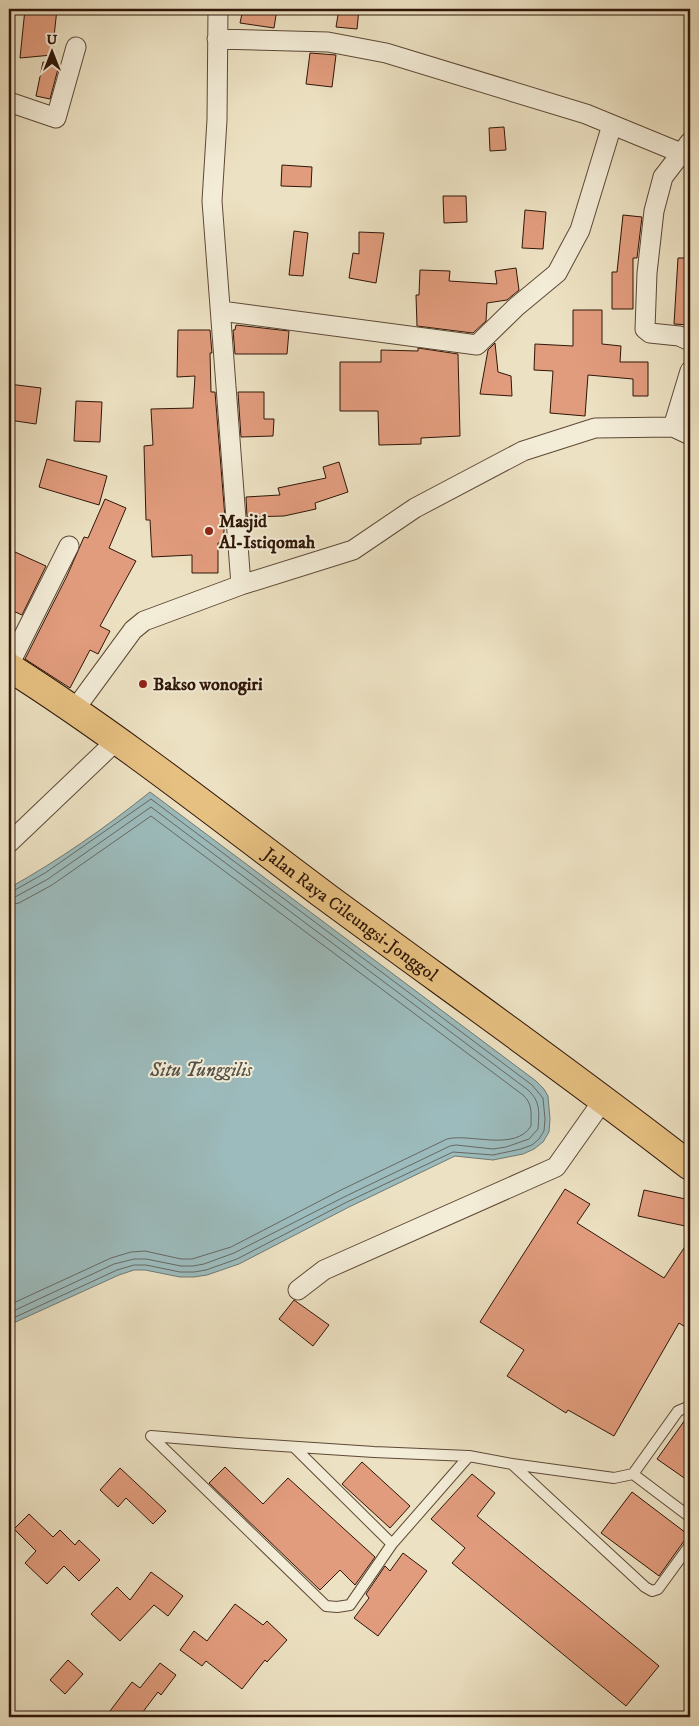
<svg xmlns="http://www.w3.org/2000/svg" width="699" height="1726" viewBox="0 0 699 1726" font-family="'IM FELL DW Pica',serif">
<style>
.water{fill:#9cbbbc;stroke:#707974}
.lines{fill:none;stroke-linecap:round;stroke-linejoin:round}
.shore{stroke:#666862;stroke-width:1}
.building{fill:#e19c7d;stroke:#2f1608}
.lane-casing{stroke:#5e4936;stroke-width:12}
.street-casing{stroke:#5e4936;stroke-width:21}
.primary-casing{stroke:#2f1608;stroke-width:30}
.lane{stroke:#f3ecd7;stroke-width:10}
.street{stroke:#f3ecd7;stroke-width:19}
.primary{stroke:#e6c081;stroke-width:28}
.poi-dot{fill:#8f2418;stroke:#f3ecd7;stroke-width:2}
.labels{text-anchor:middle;stroke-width:4;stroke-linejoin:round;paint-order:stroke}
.poi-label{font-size:18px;font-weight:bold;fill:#2f1608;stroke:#f3ecd7;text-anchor:start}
.street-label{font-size:18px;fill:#2f1608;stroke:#f3ecd7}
.water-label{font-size:19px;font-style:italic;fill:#555047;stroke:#f3ecd7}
</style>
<rect width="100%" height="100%" fill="#ece1c2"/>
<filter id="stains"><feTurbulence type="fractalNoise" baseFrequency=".004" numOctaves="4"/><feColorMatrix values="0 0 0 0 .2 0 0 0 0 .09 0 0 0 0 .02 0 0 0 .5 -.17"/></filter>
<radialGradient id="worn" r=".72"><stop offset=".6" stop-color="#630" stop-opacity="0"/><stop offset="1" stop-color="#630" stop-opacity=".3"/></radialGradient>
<!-- water -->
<path class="water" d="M150,792L536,1081L544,1089L548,1096L550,1119L549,1132L543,1142L534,1149L523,1154L493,1160L455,1156L349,1207L239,1264L207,1275L194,1277H180L145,1270H134L119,1275L9,1325V888C59,860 105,828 150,792Z"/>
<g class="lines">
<!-- shore -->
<path class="shore" d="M9,892L13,891L45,873L151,799L532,1085L543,1098L545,1119L544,1131L539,1139L532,1145L521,1149L493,1155L453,1152L347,1202L237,1259L206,1270L194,1272H180L146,1265H134L117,1270L9,1320
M9,898L15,897L48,879L151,807L528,1090C541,1102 539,1113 538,1129L529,1139L506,1147L493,1149L456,1145L450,1146L344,1197L234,1253L204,1264L193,1266H181L146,1259H134L114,1264L9,1313
M9,905L19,903L52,885L151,816L523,1095C533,1104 531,1114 531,1126C515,1152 470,1133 447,1139L341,1190L231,1247L192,1259H181L145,1251L131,1252L111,1258L9,1305"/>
</g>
<!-- building -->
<path class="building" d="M25,9H57L52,55L20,58Z
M243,9H277L274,28L240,23Z
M339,9H359L357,29L336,27Z
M310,53L336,55L332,87L306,84Z
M43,62L59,65L50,99L36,96Z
M504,127L506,150L490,151L489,128Z
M282,165L312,167L311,187L281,186Z
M443,196H466L467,222L444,223Z
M525,210L546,212L543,249L522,248Z
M623,215L642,217L637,258H633V309H612V272H617Z
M294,231L308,233L303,276L289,275Z
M359,232L384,233L376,283L349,278L353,253L359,254Z
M678,258H690V325L674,324Z
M516,268L519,290L507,300L487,303L486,321L473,333L417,326L416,295H419L420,270L450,271L449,281L497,284L495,271Z
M573,310H602V344L621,346L620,362H648V396H633V379L588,375L585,416L550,413L553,371L534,370L535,344L573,346Z
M236,325L289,331L287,354H235L233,330H235Z
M178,330H210L212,353H210L211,392H215L225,518L223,543H218V573H192V555L152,557L150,520H146L144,446L153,445L151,409L193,408L195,376L177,377Z
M495,343L498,372L511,376L512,396L480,394L488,350Z
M418,348L458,354L460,436L421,438V444L379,445L378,411H340V362H381V350L418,351Z
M9,384L41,388L36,424L9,420Z
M238,392H264V419H274L273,436L241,437Z
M76,401L102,402L100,442L74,441Z
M47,459L107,476L99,505L39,487Z
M339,462L348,492L315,503L316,509L284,516L247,517L246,497L280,495L278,488L326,478L323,467Z
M105,499L126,508L109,548L136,561L100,626L110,631L98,654L90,650L70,688L25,659L67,576L84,537L88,538Z
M15,552L46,566L22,615L9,609V566Z
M565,1189L590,1204L577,1223L664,1278L690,1239V1330L679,1323L614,1436L568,1410L566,1413L507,1376L524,1350L480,1322Z
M644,1190L690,1200V1227L638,1216Z
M294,1300L329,1325L313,1346L279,1319Z
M690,1413V1482L657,1459Z
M362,1462L410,1506L390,1528L342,1484Z
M225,1467L263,1504L288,1478L375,1557L355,1585L340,1570L320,1590L209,1483Z
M120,1468L166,1511L153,1524L126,1498L118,1507L100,1490Z
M472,1474L495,1493L477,1516L659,1666L626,1706L452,1563L465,1548L431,1519Z
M632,1492L690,1536V1538L684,1541L659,1576L601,1533Z
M29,1514L53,1537L60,1530L75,1545L79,1540L100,1560L79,1581L64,1566L47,1584L25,1563L36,1551L14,1529Z
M403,1553L427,1571L378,1636L354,1618L369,1598L366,1594L385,1566L390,1571Z
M151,1572L183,1596L168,1616L154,1605L120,1641L91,1614L117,1587L130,1600Z
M235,1604L263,1625L267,1621L287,1640L267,1662L265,1660L242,1689L206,1661L202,1666L180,1650L194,1631L207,1641Z
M68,1660L83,1674L65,1694L50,1680Z
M160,1663L176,1675L161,1695L158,1692L139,1717H119L110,1711L132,1682L140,1688Z"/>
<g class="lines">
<defs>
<path id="lane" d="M151,1436L237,1443L374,1452L469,1456L512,1464L614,1478L633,1474L678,1411L690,1406
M151,1436L326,1606L337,1607L350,1605L392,1544L469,1456
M294,1447L392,1544
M512,1464L645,1587L652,1591L658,1589L690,1545
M633,1474L690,1517"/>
<path id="street" d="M218,9L217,120L212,201L241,585
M217,39L328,42L386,53L586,114L681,153
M9,102L56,118L76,47
M690,142L663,177L654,211L647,273L645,329L650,333L679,336L690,341
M221,311L477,345L516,307L557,273L580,230L612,125
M673,427L690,371
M9,665L69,546
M75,709L133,630L144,621L241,585L353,550L415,508L523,451L595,428L673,427L690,435
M9,843L117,740
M298,1290L324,1270L556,1167L604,1099"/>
<g id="primary">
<path id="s1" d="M9,667C119,737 221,818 325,896C447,986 571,1073 690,1166"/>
</g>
</defs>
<!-- lane casing -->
<use href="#lane" class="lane-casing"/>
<!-- street casing -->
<use href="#street" class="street-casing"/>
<!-- primary casing -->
<use href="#primary" class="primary-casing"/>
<!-- lane -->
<use href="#lane" class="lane"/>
<!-- street -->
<use href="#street" class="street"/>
<!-- primary -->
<use href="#primary" class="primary"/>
</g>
<!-- markers -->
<g class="poi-dot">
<circle cx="209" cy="531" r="5"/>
<circle cx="143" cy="684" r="5"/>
</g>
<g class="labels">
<!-- poi labels -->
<g class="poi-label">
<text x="219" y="527">Masjid<tspan x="219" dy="21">Al-Istiqomah</tspan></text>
<text x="153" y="690">Bakso wonogiri</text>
</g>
<!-- street labels -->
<g class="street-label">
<text dy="6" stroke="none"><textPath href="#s1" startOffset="422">Jalan Raya Cileungsi-Jonggol</textPath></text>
</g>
<!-- water labels -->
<g class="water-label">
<text x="201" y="1076">Situ Tunggilis</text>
</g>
</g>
<!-- margin -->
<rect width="699" height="1726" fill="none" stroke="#ece1c2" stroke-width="30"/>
<rect x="10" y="10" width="679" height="1706" fill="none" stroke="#2f1608" stroke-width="2.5"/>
<rect x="15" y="15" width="669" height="1696" fill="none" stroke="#2f1608"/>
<!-- north arrow -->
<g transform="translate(52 52)" stroke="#f3ecd7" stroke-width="4" paint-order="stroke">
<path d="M0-4L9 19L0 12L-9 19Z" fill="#2f1608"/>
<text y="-8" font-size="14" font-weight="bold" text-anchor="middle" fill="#2f1608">U</text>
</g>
<rect width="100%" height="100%" filter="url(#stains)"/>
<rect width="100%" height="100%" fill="url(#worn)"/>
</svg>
